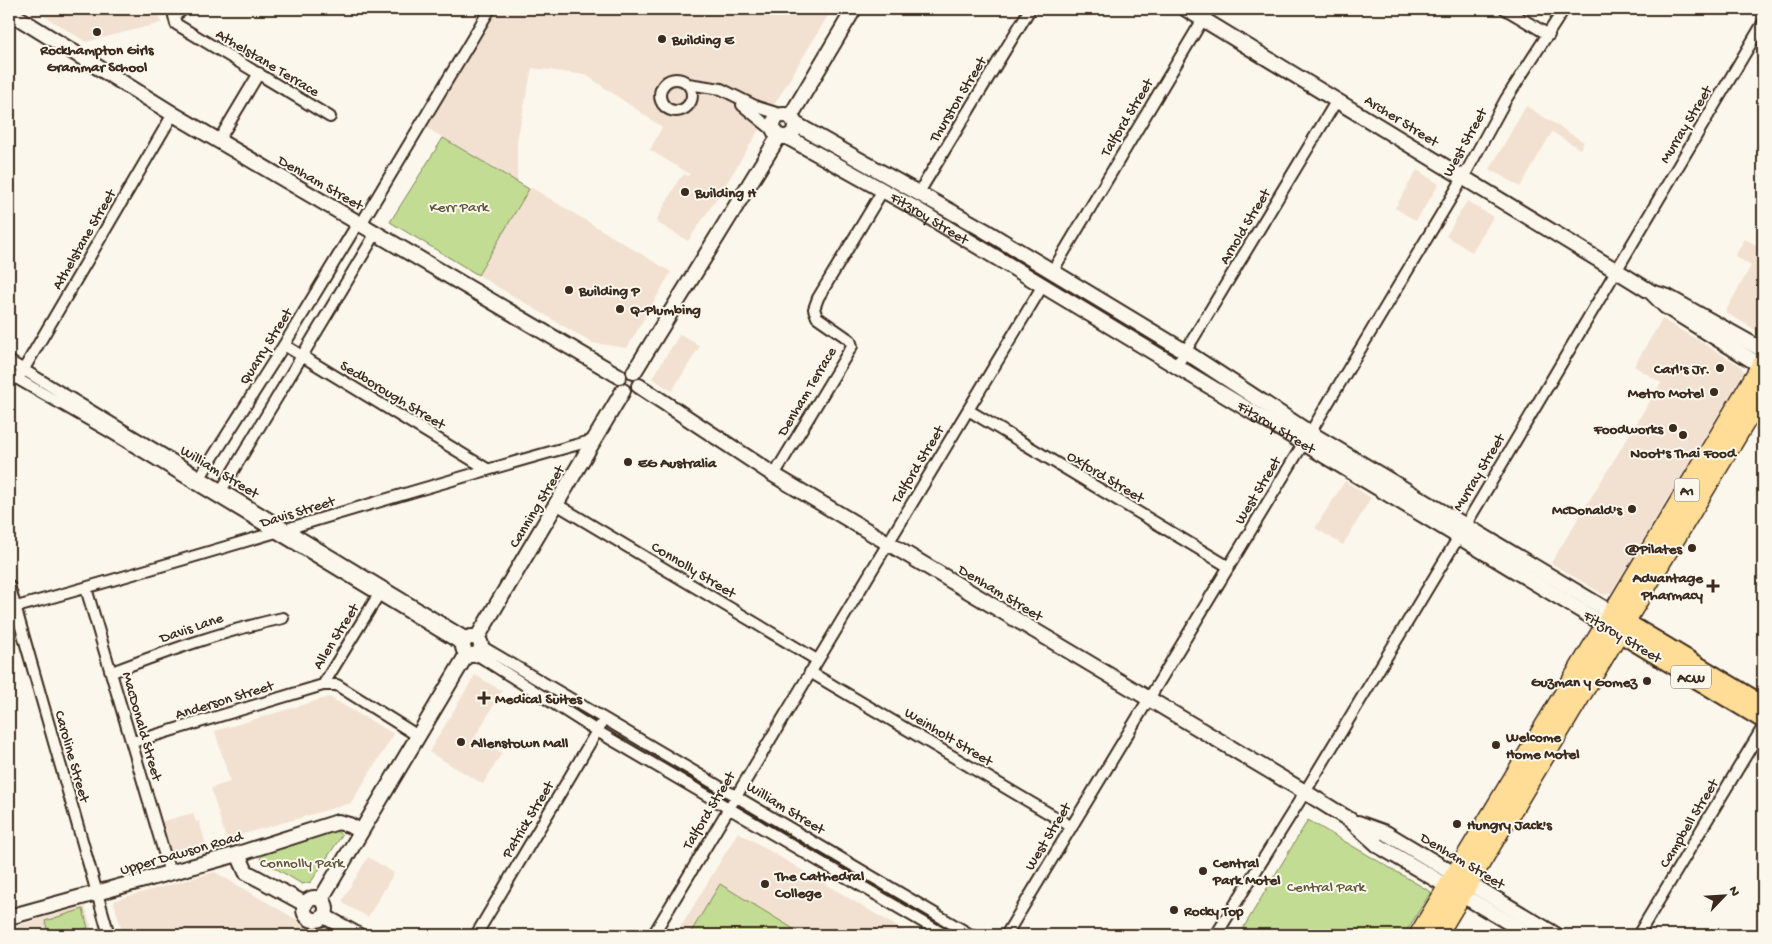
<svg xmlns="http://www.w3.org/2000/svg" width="1772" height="944" viewBox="0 0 1772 944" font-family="'Gochi Hand',sans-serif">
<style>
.built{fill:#f2e1d0}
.green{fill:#c2dc93;stroke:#7e8358}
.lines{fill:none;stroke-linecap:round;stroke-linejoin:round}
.street-casing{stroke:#3b2a1e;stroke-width:14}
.secondary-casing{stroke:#3b2a1e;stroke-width:18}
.primary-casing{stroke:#3b2a1e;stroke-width:20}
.highway-casing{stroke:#3b2a1e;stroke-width:22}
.street{stroke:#fbf7ec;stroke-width:10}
.secondary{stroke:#fbf7ec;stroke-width:14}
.primary{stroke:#ffdd96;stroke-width:16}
.highway{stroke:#ffdd96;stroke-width:19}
.poi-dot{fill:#3b2a1e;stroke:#fbf7ec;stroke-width:2}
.labels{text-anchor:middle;stroke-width:4;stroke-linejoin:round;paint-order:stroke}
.shield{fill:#fbf7ec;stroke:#75685c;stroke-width:1}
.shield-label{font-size:14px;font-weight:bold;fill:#3b2a1e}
.poi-label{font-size:15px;font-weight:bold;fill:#3b2a1e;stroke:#fbf7ec;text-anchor:start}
.street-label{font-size:15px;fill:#3b2a1e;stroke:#fbf7ec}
.park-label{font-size:15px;fill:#5d563b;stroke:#fbf7ec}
</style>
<rect width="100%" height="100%" fill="#fbf7ec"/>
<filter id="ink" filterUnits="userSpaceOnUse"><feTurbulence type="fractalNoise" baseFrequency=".02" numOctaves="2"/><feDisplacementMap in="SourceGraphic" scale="10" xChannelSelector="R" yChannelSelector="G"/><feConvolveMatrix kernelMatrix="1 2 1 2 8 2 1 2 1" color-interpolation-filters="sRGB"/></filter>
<g filter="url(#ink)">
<!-- built -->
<path class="built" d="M33,9H158L161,23L86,42Z
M498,9H832L725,186L688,241L658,223L657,219L679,179L685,174L688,176L690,174L650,150L662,127L586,75L532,68L517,140V182L427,128Z
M1526,106L1584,142L1580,149L1552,132L1520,187L1490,169Z
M1417,170L1439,184L1416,221L1395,208Z
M532,188L671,272L627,348L592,343L478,275L529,189Z
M1467,201L1493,217L1472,252L1446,236Z
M1745,239L1763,249V334L1725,312L1751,266L1735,256Z
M1662,319L1741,366L1744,372L1611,593L1604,595L1551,563L1661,383L1634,366Z
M680,334L700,346L672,391L652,378Z
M1345,481L1371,498L1343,545L1315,528Z
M475,675L502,691L475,737L502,753L483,784L429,752Z
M329,697L394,734L351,803L226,839L211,788L230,782L215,731Z
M193,813L196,822L199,821L206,845L170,855L160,822Z
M738,832L911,935H676Z
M368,857L394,873L368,917L344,904L343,899Z
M215,872L323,935H123L114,903L115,900Z
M85,906L94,935H9V928Z"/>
<!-- green -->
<path class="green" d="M443,138L529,189L478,275L390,222Z
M1308,820L1431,892L1404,935H1239Z
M336,831L342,835L311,882L302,884L260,859L262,855Z
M720,884L797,931L795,935H689Z
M83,909L88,928L64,935H49L45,921Z"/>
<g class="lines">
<defs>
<path id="street" d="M184,9L174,16L176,24L330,117
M1505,9L1549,35
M660 95a16 16 0 1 1 32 0a16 16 0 1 1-32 0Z
M688,84L721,89L757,107L786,116
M742,105L774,131
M219,140L259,73
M918,194L1030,9
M361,224L490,9
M1052,272L1209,9
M284,345L487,469
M9,361L467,638
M1176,367L1337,100
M9,374L110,432L462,645
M21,374L173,114
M968,410L1229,567
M1310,433L1463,178L1506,99L1564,9
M774,475L852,346L850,340L817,317L814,309L818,298L883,190
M197,482L284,345L358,223
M219,494L376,233
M556,504L817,660
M1465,526L1763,23
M9,585L109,935
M86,588L170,873
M382,589L323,685H337L418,736
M9,609C205,556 398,493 594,440
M481,646L971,935
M476,654L597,731L945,935
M112,672C168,651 223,631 283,618
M810,672L1072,827
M133,742L323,685
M476,935L600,726
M653,935L1043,285
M1006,935L1303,444
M1216,935L1305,792L1458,538
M1638,935L1763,727"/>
<g id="secondary">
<path d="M1186,9L1617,271L1651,292L1665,306L1763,367"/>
<path d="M9,12L173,114L619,376"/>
<circle cx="784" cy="126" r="11"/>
<path d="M790,117L854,9"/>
<path d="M794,123L984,230L1186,352L1310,433L1612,613"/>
<path id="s1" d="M787,137L911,206L1605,625"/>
<path d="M1654,293L1668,297L1763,350"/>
<path d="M634,372L779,136"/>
<path d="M639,386L774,475L1305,792L1350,820L1379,846L1530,935"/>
<circle cx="472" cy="646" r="9"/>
<path d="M477,638L623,391"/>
<path d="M1358,823L1386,833L1556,935"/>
<path d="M238,854L246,872L305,904"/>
<circle cx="315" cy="909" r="11"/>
<path d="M321,899L467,654"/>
<path d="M324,916L358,935"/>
<path d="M9,917L238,854L338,822L349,825L360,831"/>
</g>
<path id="primary" d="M1615,615L1763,704
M1607,626L1763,720"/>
<path id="highway" d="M1419,935L1763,363
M1437,935L1763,392"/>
</defs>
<!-- street casing -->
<use href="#street" class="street-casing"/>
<!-- secondary casing -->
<use href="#secondary" class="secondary-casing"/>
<!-- primary casing -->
<use href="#primary" class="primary-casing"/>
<!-- highway casing -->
<use href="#highway" class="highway-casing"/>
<!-- street -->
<use href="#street" class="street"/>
<!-- secondary -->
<use href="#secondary" class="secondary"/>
<!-- primary -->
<use href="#primary" class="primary"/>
<!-- highway -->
<use href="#highway" class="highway"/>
</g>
</g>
<!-- markers -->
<g class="poi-dot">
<circle cx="97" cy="32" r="5"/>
<circle cx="662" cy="39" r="5"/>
<circle cx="685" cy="192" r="5"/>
<circle cx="569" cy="290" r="5"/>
<circle cx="620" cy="309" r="5"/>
<circle cx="1720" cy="368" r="5"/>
<circle cx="1714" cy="392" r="5"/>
<circle cx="1673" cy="428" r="5"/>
<circle cx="1683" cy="435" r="5"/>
<circle cx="628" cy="462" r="5"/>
<circle cx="1632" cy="509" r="5"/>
<circle cx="1692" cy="548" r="5"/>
<path d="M1710.5 578.5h5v5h5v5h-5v5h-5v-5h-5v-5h5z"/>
<circle cx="1647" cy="681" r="5"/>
<path d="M481.5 690.5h5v5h5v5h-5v5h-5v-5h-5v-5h5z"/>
<circle cx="461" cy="742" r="5"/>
<circle cx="1496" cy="745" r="5"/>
<circle cx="1457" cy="824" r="5"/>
<circle cx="1203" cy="871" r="5"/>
<circle cx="765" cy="884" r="5"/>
<circle cx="1174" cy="910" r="5"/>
</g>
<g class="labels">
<!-- shield labels -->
<g class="shield">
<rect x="1674.5" y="478.5" width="25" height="23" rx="4"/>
<rect x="1671" y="665.5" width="40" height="23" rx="4"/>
</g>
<g class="shield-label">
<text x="1687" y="495">A1</text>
<text x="1691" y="682">ACW</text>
</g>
<!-- poi labels -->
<g class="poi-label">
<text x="672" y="44">Building E</text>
<text x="97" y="54" text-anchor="middle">Rockhampton Girls<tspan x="97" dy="17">Grammar School</tspan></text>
<text x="695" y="197">Building H</text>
<text x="579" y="295">Building P</text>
<text x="630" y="314">Q-Plumbing</text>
<text x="1710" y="373" text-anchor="end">Carl's Jr.</text>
<text x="1704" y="397" text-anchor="end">Metro Motel</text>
<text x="1663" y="433" text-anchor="end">Foodworks</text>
<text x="1683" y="457" text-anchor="middle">Noot's Thai Food</text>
<text x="638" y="467">EG Australia</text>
<text x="1622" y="514" text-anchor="end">McDonald's</text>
<text x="1682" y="553" text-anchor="end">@Pilates</text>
<text x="1703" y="582" text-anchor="end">Advantage<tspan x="1703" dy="17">Pharmacy</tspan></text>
<text x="1637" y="686" text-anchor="end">Guzman y Gomez</text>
<text x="495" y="703">Medical Suites</text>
<text x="1506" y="741">Welcome<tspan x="1506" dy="17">Home Motel</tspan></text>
<text x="471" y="747">Allenstown Mall</text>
<text x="1467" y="829">Hungry Jack's</text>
<text x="1213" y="867">Central<tspan x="1213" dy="17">Park Motel</tspan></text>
<text x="775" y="880">The Cathedral<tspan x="775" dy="17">College</tspan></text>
<text x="1184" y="915">Rocky Top</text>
</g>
<!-- street labels -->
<g class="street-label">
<text transform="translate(268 62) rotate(31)" y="5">Athelstane Terrace</text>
<text transform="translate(957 99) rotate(-59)" y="5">Thurston Street</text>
<text transform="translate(1126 117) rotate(-59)" y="5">Talford Street</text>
<text transform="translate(1402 120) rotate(32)" y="5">Archer Street</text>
<text transform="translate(1685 124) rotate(-59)" y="5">Murray Street</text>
<text transform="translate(1464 142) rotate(-61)" y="5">West Street</text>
<text transform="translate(321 182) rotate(30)" y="5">Denham Street</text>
<text dy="5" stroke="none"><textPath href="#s1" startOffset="164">Fitzroy Street</textPath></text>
<text transform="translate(1244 226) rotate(-59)" y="5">Arnold Street</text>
<text transform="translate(83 239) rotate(-60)" y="5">Athelstane Street</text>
<text transform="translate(265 346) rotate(-58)" y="5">Quarry Street</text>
<text transform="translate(806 391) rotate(-59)" y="5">Denham Terrace</text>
<text transform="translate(393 394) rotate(31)" y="5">Sedborough Street</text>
<text dy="5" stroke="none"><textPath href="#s1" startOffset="569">Fitzroy Street</textPath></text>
<text transform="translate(917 464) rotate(-59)" y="5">Talford Street</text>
<text transform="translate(220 471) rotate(31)" y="5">William Street</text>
<text transform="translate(1478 472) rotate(-59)" y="5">Murray Street</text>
<text transform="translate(1106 476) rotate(31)" y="5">Oxford Street</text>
<text transform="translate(1257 490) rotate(-59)" y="5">West Street</text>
<text transform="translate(536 506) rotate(-59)" y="5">Canning Street</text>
<text transform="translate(297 511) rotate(-17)" y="5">Davis Street</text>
<text transform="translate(694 569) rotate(31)" y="5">Connolly Street</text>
<text transform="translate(1001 592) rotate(31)" y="5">Denham Street</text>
<text transform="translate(191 627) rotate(-19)" y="5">Davis Lane</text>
<text transform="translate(335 636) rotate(-58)" y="5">Allen Street</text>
<text transform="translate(1623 636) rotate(31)" y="5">Fitzroy Street</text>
<text transform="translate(224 699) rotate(-17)" y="5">Anderson Street</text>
<text transform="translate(143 726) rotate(74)" y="5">MacDonald Street</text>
<text transform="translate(949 736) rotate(31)" y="5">Weinholt Street</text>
<text transform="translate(73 756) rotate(74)" y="5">Caroline Street</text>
<text transform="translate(786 807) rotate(31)" y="5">William Street</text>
<text transform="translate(708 810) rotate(-59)" y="5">Talford Street</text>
<text transform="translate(527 819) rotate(-59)" y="5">Patrick Street</text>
<text transform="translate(1688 823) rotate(-59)" y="5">Campbell Street</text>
<text transform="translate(1047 836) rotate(-59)" y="5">West Street</text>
<text transform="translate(181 852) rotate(-16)" y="5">Upper Dawson Road</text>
<text transform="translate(1463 860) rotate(31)" y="5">Denham Street</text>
</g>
<!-- park labels -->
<g class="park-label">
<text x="459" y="211">Kerr Park</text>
<text x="302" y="867">Connolly Park</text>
<text x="1326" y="891">Central Park</text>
</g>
</g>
<!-- margin -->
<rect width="1772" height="944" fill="none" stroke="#fbf7ec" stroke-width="30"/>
<rect x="15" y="15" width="1742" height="914" fill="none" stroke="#3b2a1e" stroke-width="2" filter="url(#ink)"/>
<!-- north arrow -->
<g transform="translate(1724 896) rotate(65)" stroke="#fbf7ec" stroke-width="4" paint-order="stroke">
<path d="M0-4L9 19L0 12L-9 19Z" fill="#3b2a1e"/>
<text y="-8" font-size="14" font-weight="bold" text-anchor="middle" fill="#3b2a1e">N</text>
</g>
</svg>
